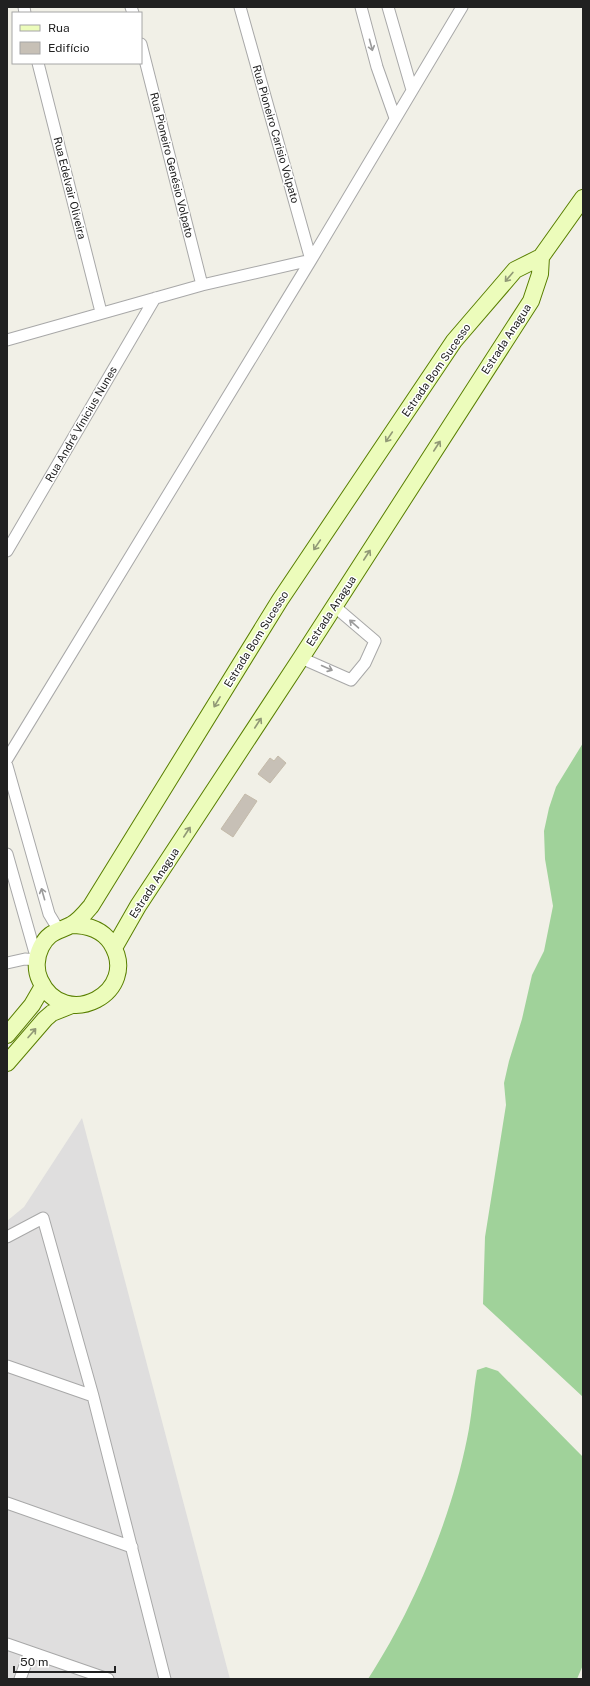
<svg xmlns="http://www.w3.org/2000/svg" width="590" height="1686" viewBox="0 0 590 1686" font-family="'Public Sans',sans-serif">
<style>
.residential{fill:#dfdede}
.forest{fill:#a0d29a}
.building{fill:#c7c0b6;stroke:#c4baa9}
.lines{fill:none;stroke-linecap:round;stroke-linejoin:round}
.street-casing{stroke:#a8a8a8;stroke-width:13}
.secondary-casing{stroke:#597f01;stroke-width:18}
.street{stroke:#fff;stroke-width:11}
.secondary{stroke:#ecfcbb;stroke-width:16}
.oneway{stroke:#9b9b9b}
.oneway2{stroke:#919976}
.labels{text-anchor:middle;stroke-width:3;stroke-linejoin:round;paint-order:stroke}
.street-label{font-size:11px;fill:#212121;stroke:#fff}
</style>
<rect width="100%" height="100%" fill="#f1f0e7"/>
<!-- residential -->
<path class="residential" d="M82,1118L230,1679H7V1221L24,1207Z"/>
<!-- forest -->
<path class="forest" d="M583,743V1397L483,1304L485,1237L506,1105L504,1083L509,1061L522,1019L532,975L544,951L553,906L545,859L544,831L549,808L556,787Z
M486,1367L498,1371L583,1457V1665L577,1679H368C413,1610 451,1519 467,1439C472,1416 473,1393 477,1370Z"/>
<!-- building -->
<path class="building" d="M278,756L286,763L270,783L258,774L270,758L274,761Z
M245,794L257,801L233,837L221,829Z"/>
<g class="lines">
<defs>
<path id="street" d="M24,7L25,13
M131,7L133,13
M361,7L377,67L395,118
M388,7L412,90
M141,44L202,285
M38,63L101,312
M7,340L202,285L311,260L240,7
M7,551L155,298
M301,658L351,680L365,663L375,641L334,606
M7,759L311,260L462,7
M7,766L49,914L58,929
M7,854L37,960L25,959L7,963
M7,1237L43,1218L93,1396L165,1679
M7,1366L93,1396
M7,1503L132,1547
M7,1644L108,1679
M20,1679L30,1652"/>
<path id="secondary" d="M71,925C87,925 102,929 111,943C142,992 64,1033 40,980C35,970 36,957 41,947C49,931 58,932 71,925C79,921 86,912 91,906L280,600L454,341L515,270L541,257
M114,948L138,906L301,658L531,301L540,274L541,257L583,198
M7,1035L32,1005L43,986
M7,1063L45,1019L52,1013L72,1005"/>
</defs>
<!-- street casing -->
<use href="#street" class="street-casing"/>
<!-- secondary casing -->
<use href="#secondary" class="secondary-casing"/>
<!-- street -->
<use href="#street" class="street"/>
<!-- secondary -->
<use href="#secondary" class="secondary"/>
</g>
<!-- one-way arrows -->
<defs><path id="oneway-shaft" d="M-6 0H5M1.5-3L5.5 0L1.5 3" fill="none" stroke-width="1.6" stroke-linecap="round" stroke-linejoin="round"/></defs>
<g class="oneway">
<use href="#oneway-shaft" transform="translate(371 45) rotate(75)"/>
<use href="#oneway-shaft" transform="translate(354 624) rotate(-139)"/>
<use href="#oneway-shaft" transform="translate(327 668) rotate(24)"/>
<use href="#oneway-shaft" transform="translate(43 894) rotate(-106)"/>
</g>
<g class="oneway2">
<use href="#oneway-shaft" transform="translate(509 277) rotate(130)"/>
<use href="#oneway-shaft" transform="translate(389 437) rotate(124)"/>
<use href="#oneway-shaft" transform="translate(437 446) rotate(-57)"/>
<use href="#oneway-shaft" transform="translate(317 545) rotate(124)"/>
<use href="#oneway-shaft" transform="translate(367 555) rotate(-57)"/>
<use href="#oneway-shaft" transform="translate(217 702) rotate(121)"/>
<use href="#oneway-shaft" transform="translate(258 723) rotate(-57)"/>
<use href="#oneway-shaft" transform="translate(187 832) rotate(-57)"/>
<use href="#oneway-shaft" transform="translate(32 1033) rotate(-49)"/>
</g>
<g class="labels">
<!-- street labels -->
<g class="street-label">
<text transform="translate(276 134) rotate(74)" y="4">Rua Pioneiro Carisio Volpato</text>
<text transform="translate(172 165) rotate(76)" y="4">Rua Pioneiro Genésio Volpato</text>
<text transform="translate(70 188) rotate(76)" y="4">Rua Edelvair Oliveira</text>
<text transform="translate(506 339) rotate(-57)" y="4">Estrada Anagua</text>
<text transform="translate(436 370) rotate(-55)" y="4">Estrada Bom Sucesso</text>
<text transform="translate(81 424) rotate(-60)" y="4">Rua André Vinicius Nunes</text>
<text transform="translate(331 611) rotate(-57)" y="4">Estrada Anagua</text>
<text transform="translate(256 639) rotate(-58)" y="4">Estrada Bom Sucesso</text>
<text transform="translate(154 883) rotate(-57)" y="4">Estrada Anagua</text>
</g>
</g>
<!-- border -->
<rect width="590" height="1686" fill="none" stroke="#212121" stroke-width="16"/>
<!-- legend -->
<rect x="12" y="12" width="130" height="52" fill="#ffffff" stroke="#a6a6a6"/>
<rect x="20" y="25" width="20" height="6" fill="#ecfcbb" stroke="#a6a6a6"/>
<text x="48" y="32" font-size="12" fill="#212121">Rua</text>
<rect x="20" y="42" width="20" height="12" fill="#c7c0b6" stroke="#a6a6a6"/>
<text x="48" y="52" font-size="12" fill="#212121">Edifício</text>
<!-- scale -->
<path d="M14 1666v6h101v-6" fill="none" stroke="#212121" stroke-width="2"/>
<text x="20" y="1666" font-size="12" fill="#212121" stroke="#ffffff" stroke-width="3" paint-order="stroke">50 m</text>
</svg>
